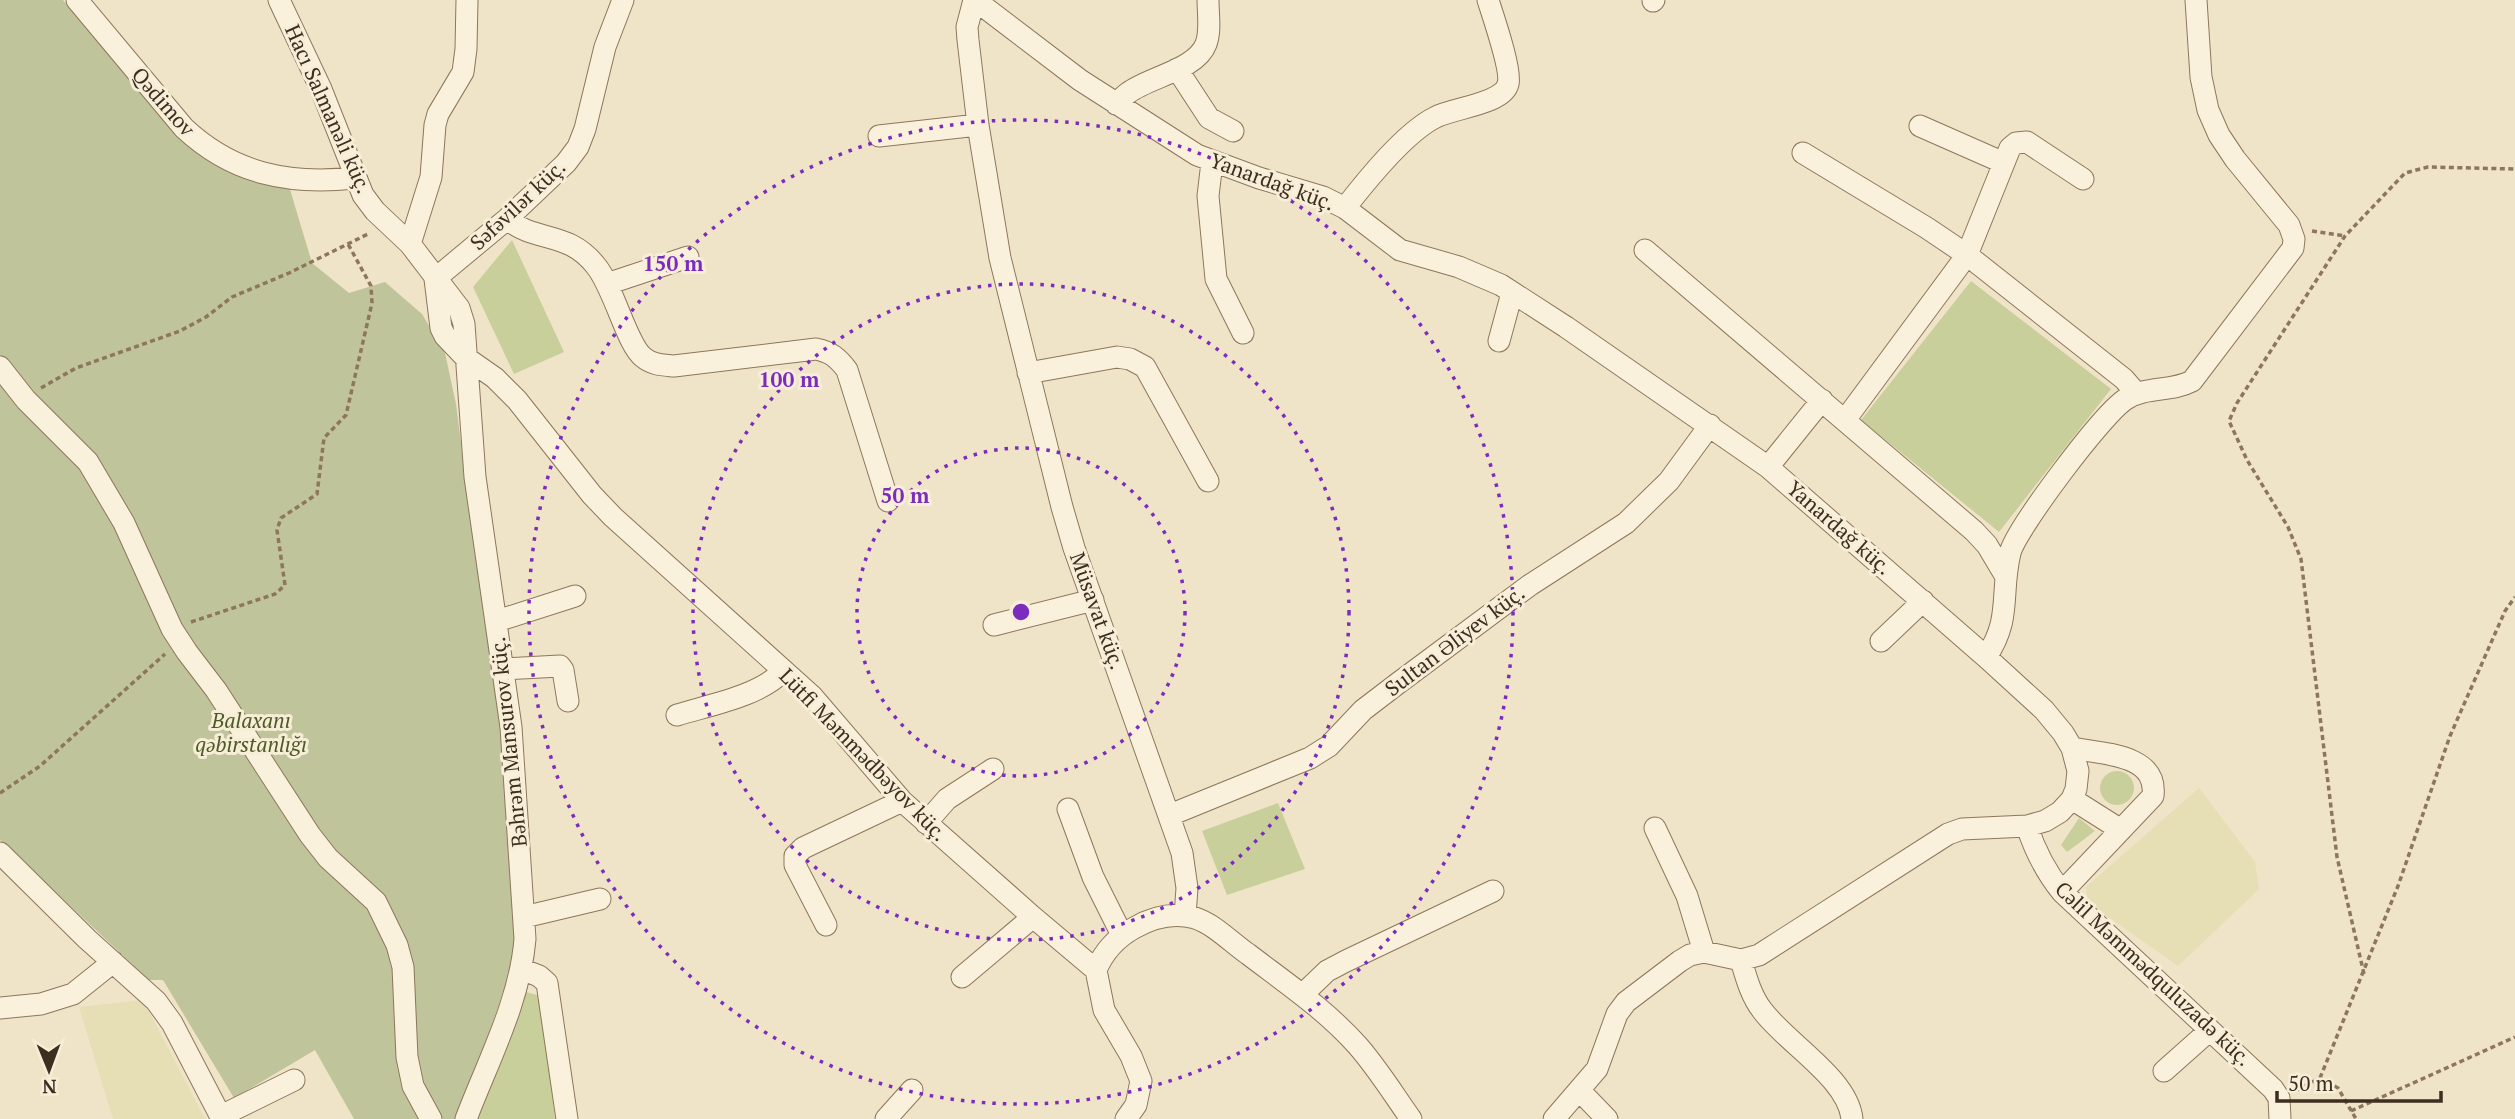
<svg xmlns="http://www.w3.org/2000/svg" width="2515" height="1119" viewBox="0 0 2515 1119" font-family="'PT Serif',serif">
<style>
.farmland{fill:#e6deb5}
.green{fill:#c9cf9b}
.cemetery{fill:#bfc49a}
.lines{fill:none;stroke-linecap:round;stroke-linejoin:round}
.minor-casing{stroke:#8d765c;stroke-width:23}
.path{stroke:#8d765c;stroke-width:3.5;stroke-dasharray:5 3.5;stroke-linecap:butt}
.minor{stroke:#faf1dc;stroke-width:21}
.ring{fill:none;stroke:#7b2cbf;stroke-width:3.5;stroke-dasharray:3.5 7}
.labels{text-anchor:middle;stroke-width:6;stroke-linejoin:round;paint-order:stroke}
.street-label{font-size:21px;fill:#3d2e20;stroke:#f7eed8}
.park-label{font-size:21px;font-style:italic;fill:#4d5a26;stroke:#f7eed8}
.centre{fill:#7b2cbf;stroke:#f7eed8;stroke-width:3.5}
.ring-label{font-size:21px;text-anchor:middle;font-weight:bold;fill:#7b2cbf;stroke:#f7eed8;stroke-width:6;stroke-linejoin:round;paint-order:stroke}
</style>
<rect width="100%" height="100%" fill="#f0e4c8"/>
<!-- farmland -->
<path class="farmland" d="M2199,788L2255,862L2259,889L2178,966L2087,902L2086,887Z
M143,1000L205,1119H113L79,1007Z"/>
<!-- green -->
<path class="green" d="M512,240L564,352L514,374L473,287Z
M1971,281L2111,389L1999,532L1861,420Z
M2100 788a17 17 0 1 1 34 0a17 17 0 1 1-34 0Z
M1278,803L1305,869L1227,895L1202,831Z
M2079,818L2095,831L2067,852L2061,845Z
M526,992L541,996L555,1119H477Z"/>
<!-- cemetery -->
<path class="cemetery" d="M0,0H63L133,77L188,142L289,186L312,263L349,293L385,282L422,314L445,353L456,404L474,545L504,735L516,940L513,965L458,1119H354L315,1050L234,1098L163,980H149L0,840Z"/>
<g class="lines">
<defs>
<path id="minor" d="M77,0L184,128C233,174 289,185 354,178
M279,0L321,89L363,195L375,211L410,244L459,308L464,324L475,477L511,727L525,939C520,1001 488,1061 466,1119
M974,0L967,27L968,40L978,125L1000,258L1062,507L1074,548L1182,853L1187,888L1185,916
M975,0L1080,80L1197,155L1259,178L1323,197L1345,208L1400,250L1459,267L1501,285L1566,327L1768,467L1986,657L2044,710L2063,733L2072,748L2078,771L2076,789L2072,799L2060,812L2045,821L2027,826L1962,829L1948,834L1759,955L1741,960L1704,952L1690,955L1680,961L1626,1002L1617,1014L1597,1069L1554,1119
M1653,1L1654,0
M1177,69L1209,118L1233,131
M1116,104C1120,100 1124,96 1128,93C1149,77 1196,70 1206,44C1211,31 1208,14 1208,0
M1920,126L2004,163
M879,136L978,125
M1803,153L1927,228L1967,255L2124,379L2136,393
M1212,162L1208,196L1216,279L1243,333
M1345,208C1366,181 1405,132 1436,117C1453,108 1503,104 1508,84C1512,71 1493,16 1488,0
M507,219C536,243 568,230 596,266C614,288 627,345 643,357C652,365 663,365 674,366L816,349C831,352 838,358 847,370L888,501
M410,244L431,177L435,125L438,114L463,72L466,49L467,0
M1645,250L1974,531L1987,545L2006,577
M435,279L441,328L445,336L465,357L495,378L517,400L592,495L613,517L812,696L902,801L1033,917L1096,970L1104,1010L1131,1056L1141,1081L1136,1105L1126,1119
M435,279L507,219L566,163L578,147L585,129L605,47L623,0
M607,284L688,257
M1499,341L1512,293
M0,367L26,400L88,462L124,523L172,629L187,652L216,690L310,835L328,858L376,902L397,945L403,967L407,1057L413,1086L431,1119
M1028,373L1117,357L1130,359L1145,367L1208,481
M1845,420L1967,255L2010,148L2016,143L2027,142L2083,179
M1768,467L1822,400
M497,621L575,596
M994,625L1093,600
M1881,641L1923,601
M1986,657C2012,619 2000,594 2010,553C2016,529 2104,412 2126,399C2146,386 2171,392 2192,381L2293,248L2294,239L2289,225L2235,159L2219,135L2208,110L2201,77L2196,0
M504,669L560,666L563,670L568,701
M677,715C709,705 760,696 783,671
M2072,799L2121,830
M1068,809L1093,877L1122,935
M1170,815L1310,758L1329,746L1363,710L1397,684L1530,585L1626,523L1669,481L1710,425
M926,823L947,799L993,769
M2027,826C2035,851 2045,871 2062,892L2273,1089L2279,1098L2280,1119
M1655,828L1687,896L1704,952
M0,853L87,939L156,1001L172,1023L222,1119
M2062,892L2153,796C2158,754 2103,754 2072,748
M524,917L600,899
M826,925L795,865V856L803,848L902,801
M1741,960C1746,977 1751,996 1762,1010C1786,1043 1848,1078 1852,1119
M521,969L539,976L547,983L567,1119
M1096,970C1104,951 1116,938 1134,928C1153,917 1174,912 1195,918C1214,924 1232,943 1248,954C1286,983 1326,1010 1358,1046C1378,1069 1394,1095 1411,1119
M962,977L1033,917
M1302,995L1327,971L1346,961L1493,891
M0,1008L41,1004L73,994L113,962
M2164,1071L2209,1031
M1580,1091L1607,1119
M221,1116L294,1080
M886,1119L912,1090"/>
</defs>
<!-- minor casing -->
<use href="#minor" class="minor-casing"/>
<!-- path -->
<path class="path" d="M2312,231L2345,236
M41,388L76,368L180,331L206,317L232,297L289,273L368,234
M191,622L275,594L285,585L277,530L281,518L317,494L324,438L346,415L372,303L371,286L348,244
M0,793L40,766L165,654
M2364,974L2337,857L2301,559L2288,527L2247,460L2229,421L2237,403L2345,236L2405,173L2428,167L2515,169
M2320,1078L2398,886L2450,736L2505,611L2515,597
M2297,1090L2320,1078L2338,1088L2356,1119
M2351,1111L2515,1037"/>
<!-- minor -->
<use href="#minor" class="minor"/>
</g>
<!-- distance rings -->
<g class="ring">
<circle cx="1021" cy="612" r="164"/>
<circle cx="1021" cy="612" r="328"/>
<circle cx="1021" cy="612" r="492"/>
</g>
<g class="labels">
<!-- street labels -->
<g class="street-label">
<text transform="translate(163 102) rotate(49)" y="7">Qədimov</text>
<text transform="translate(328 109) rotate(66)" y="7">Hacı Salmanəli küç.</text>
<text transform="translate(1272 182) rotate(20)" y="7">Yanardağ küç.</text>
<text transform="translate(518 205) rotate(-43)" y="7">Səfəvilər küç.</text>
<text transform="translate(1839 528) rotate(41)" y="7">Yanardağ küç.</text>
<text transform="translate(1097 611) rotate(70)" y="7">Müsavat küç.</text>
<text transform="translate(1455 641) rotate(-37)" y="7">Sultan Əliyev küç.</text>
<text transform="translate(509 742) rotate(-96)" y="7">Bəhrəm Mansurov küç.</text>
<text transform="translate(863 755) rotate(46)" y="7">Lütfi Məmmədbəyov küç.</text>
<text transform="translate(2153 974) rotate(43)" y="7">Cəlil Məmmədquluzadə küç.</text>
</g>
<!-- park labels -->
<g class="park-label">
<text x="251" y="728">Balaxanı<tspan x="251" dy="24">qəbirstanlığı</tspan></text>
</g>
</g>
<circle cx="1021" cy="612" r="10" class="centre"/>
<g class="ring-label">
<text x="673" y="271">150 m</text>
<text x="789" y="387">100 m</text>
<text x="905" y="503">50 m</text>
</g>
<!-- north arrow -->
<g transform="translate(49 1070) rotate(179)" stroke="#f7eed8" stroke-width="5" paint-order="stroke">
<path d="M0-5L12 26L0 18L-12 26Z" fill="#3d2e20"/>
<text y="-10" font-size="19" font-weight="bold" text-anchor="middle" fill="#3d2e20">N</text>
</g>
<!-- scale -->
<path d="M2277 1091v10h164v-10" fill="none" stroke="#3d2e20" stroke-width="3.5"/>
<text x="2288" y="1091" font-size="21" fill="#3d2e20" stroke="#f7eed8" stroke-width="5" paint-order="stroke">50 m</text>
</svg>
